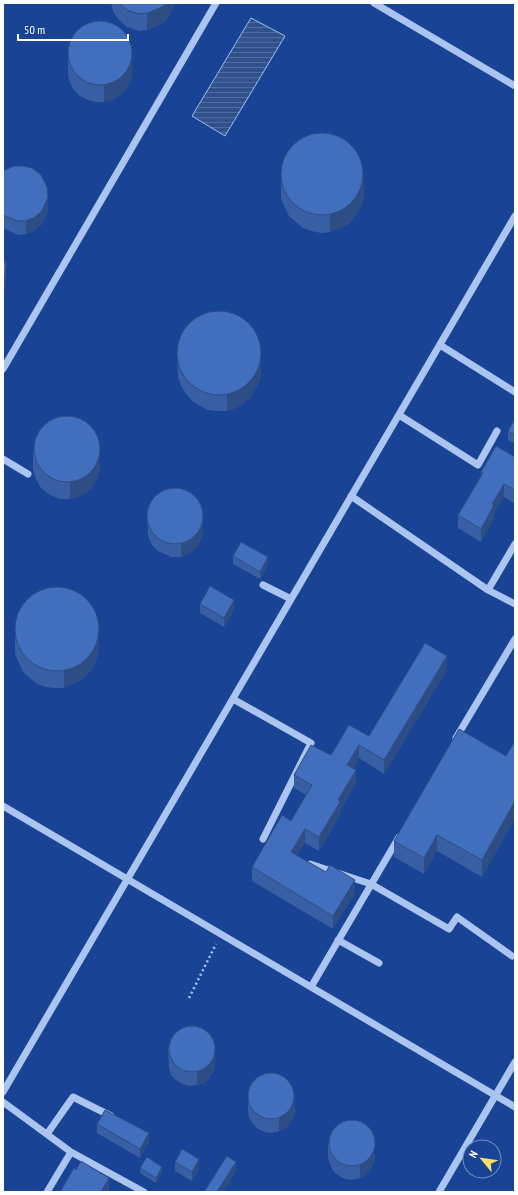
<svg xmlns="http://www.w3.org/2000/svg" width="518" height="1195" viewBox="0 0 518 1195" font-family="'PT Sans Narrow',sans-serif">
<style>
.water{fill:url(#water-rules);stroke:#9dbef3}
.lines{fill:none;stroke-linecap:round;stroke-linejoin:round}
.path{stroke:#abc4f0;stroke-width:2.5;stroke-dasharray:2 3;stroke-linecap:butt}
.minor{stroke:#abc4f0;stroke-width:7}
.wall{fill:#385fa3}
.shaded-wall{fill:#2e4d84}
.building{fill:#416ebd;stroke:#2e4d84}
</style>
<defs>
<pattern id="water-rules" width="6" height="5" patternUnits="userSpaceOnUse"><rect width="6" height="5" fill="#31518d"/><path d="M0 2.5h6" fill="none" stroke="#506b9e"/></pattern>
</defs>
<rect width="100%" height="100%" fill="#194495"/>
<!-- water -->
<path class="water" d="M251,18L285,36L225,136L192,116Z"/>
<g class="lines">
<!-- path -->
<path class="path" d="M189,998L216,944"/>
<!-- minor -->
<path class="minor" d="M374,3L515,86
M440,345L515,392
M3,369L216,3
M399,415L478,465L497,431
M3,459L28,474
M351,496L488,590
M515,544L488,590L515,604
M263,585L291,599
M233,699L311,743L263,839
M456,738L515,639
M3,806L515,1107
M310,864L371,884L449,929L457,917L512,956
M338,940L379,963
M311,987L399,837
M3,1092L515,216
M3,1102L71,1152L47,1192
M47,1134L73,1097L111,1116
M71,1152L144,1192
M439,1192L515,1062"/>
</g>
<!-- wall -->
<path class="wall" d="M111,3H174L172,10L168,18L162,24L147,30L139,31L127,27L117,18L113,11Z
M68,49L132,74L130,82L126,89L120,95L113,100L104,102H96L88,100L80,96L74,90L70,83L68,75Z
M3,172L48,210L42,224L35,230L26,234L18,235L3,228Z
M281,182L364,192L363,202L359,210L354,218L347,225L330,232L321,233L312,231L303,228L289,216L281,199Z
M177,351L261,371L260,380L251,397L244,403L236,408L227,411H218L208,410L200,406L192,401L186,394L181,386L178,377Z
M515,419V444L508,440V431Z
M33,452L100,469L97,480L91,489L81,496L70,499H60L50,495L41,488L36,479L33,469Z
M515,457V504L504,497L494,513V518L481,542L458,528V515L481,476V472Z
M147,513L203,530L202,537L197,547L190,553L181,557H172L158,551L152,545L148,536Z
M233,556L268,565L260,579L233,564Z
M200,604L234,609L224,627L200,613Z
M15,628L99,648L97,657L94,666L88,674L81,680L64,688H55L46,687L37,684L23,672L15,654Z
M447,670L384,774L359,758L353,769L356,784L340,811V815L319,851L305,843L297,855L355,893L333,929L252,881V867L291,821L306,795L294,788V775L369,736Z
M515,741V818L482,877L437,851L424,874L394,857V841L506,756Z
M168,1047L215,1064L213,1072L209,1078L204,1083L197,1085L189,1086L182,1084L176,1080L171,1075L169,1068Z
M248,1097L295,1108L294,1116L291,1122L286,1128L279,1131L272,1133L265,1132L258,1129L253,1124L249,1118L248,1110Z
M97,1124L149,1142L140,1158L97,1133Z
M328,1144L375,1155L374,1162L371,1169L366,1175L360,1178L352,1180L345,1179L339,1176L333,1171L330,1164L328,1157Z
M175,1162L199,1168L192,1181L175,1171Z
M140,1168L162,1172L156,1183L140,1173Z"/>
<!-- shaded-wall -->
<path class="shaded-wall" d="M166,3H174L172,10L168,18L162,24L147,30V13Z
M132,57V74L130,82L126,89L120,95L113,100L104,102V85Z
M364,175V192L363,202L359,210L354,218L347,225L330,232V215Z
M48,197V210L42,224L35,230L26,234V221Z
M6,265V279L5,289L3,293V280Z
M261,354V371L260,380L251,397L244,403L236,408L227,411V394Z
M100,452V469L97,480L91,489L81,496L70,499V482Z
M504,484V497L494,513V518L481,542V529L492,504Z
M203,516V530L202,537L197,547L190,553L181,557V544Z
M268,557V565L260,579V572Z
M234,600V609L224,627V618Z
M99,631V648L97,657L94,666L88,674L81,680L64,688V671Z
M447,656V670L384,774V760Z
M359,745V758L347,779V765Z
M356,770V784L340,811V815L319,851V837L338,800Z
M515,801V818L482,877V860Z
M305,829V843L291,865V852Z
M437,835V851L424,874V858Z
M355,880V893L333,929V916Z
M215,1051V1064L213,1072L209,1078L204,1083L197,1085V1072Z
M295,1095L294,1116L291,1122L286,1128L279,1131V1118Z
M149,1133V1142L140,1158V1149Z
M375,1142L374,1162L371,1169L366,1175L360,1178V1165Z
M199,1159V1168L192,1181V1172Z
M236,1162V1172L223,1192H217Z
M162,1167V1172L156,1183V1178Z
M109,1178V1190L108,1192H101Z"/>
<!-- building -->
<path class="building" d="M119,3H166L162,7L147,13L139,14L127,10Z
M68 53a32 32 0 1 1 64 0a32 32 0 1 1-64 0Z
M281 174a41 41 0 1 1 82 0a41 41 0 1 1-82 0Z
M14,166H23L32,168L41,175L47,187L48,197L42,211L35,217L26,221H18L3,215V172L5,170Z
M3,256L6,265L5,276L3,280Z
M177 353a42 42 0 1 1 84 0a42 42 0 1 1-84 0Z
M34 449a33 33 0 1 1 66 0a33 33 0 1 1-66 0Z
M515,419V435L508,431Z
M496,446L515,457V490L504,484L492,504L494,505L481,529L458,515L483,473L481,472Z
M147 516a28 28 0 1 1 56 0a28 28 0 1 1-56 0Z
M241,542L268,557L260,572L233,556Z
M210,586L234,600L224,618L200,604Z
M15 629a42 42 0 1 1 84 0a42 42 0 1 1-84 0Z
M425,643L447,656L384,760L359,745L347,765L356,770L338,800L340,802L319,837L305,829L291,852L326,872L330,865L355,880L333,916L252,867L282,815L291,821L312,785L294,775L311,745L331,755L349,725L369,736Z
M459,729L506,756L515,741V801L482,860L437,835L424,858L394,841Z
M169 1049a23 23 0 1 1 46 0a23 23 0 1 1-46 0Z
M248 1096a23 23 0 1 1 46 0a23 23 0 1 1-46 0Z
M105,1110L149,1133L140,1149L97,1124Z
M329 1143a23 23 0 1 1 46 0a23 23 0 1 1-46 0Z
M182,1149L199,1159L192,1172L175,1162Z
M227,1156L236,1162L217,1192H204Z
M147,1157L162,1167L156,1178L140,1168Z
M81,1161L109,1178L101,1192H60L74,1168L76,1170Z"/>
<!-- border -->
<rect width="518" height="1195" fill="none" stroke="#ffffff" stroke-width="8"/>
<!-- north arrow -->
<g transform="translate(482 1159) rotate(299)"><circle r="19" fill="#194495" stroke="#758fbf"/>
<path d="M0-3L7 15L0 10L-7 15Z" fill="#ffe16a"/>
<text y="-6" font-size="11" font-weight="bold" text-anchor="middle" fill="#ffffff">N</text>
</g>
<!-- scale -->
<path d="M18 34v6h110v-6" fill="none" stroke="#ffffff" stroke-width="2"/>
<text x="24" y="34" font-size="12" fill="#ffffff" stroke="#194495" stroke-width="3" paint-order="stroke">50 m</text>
</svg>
